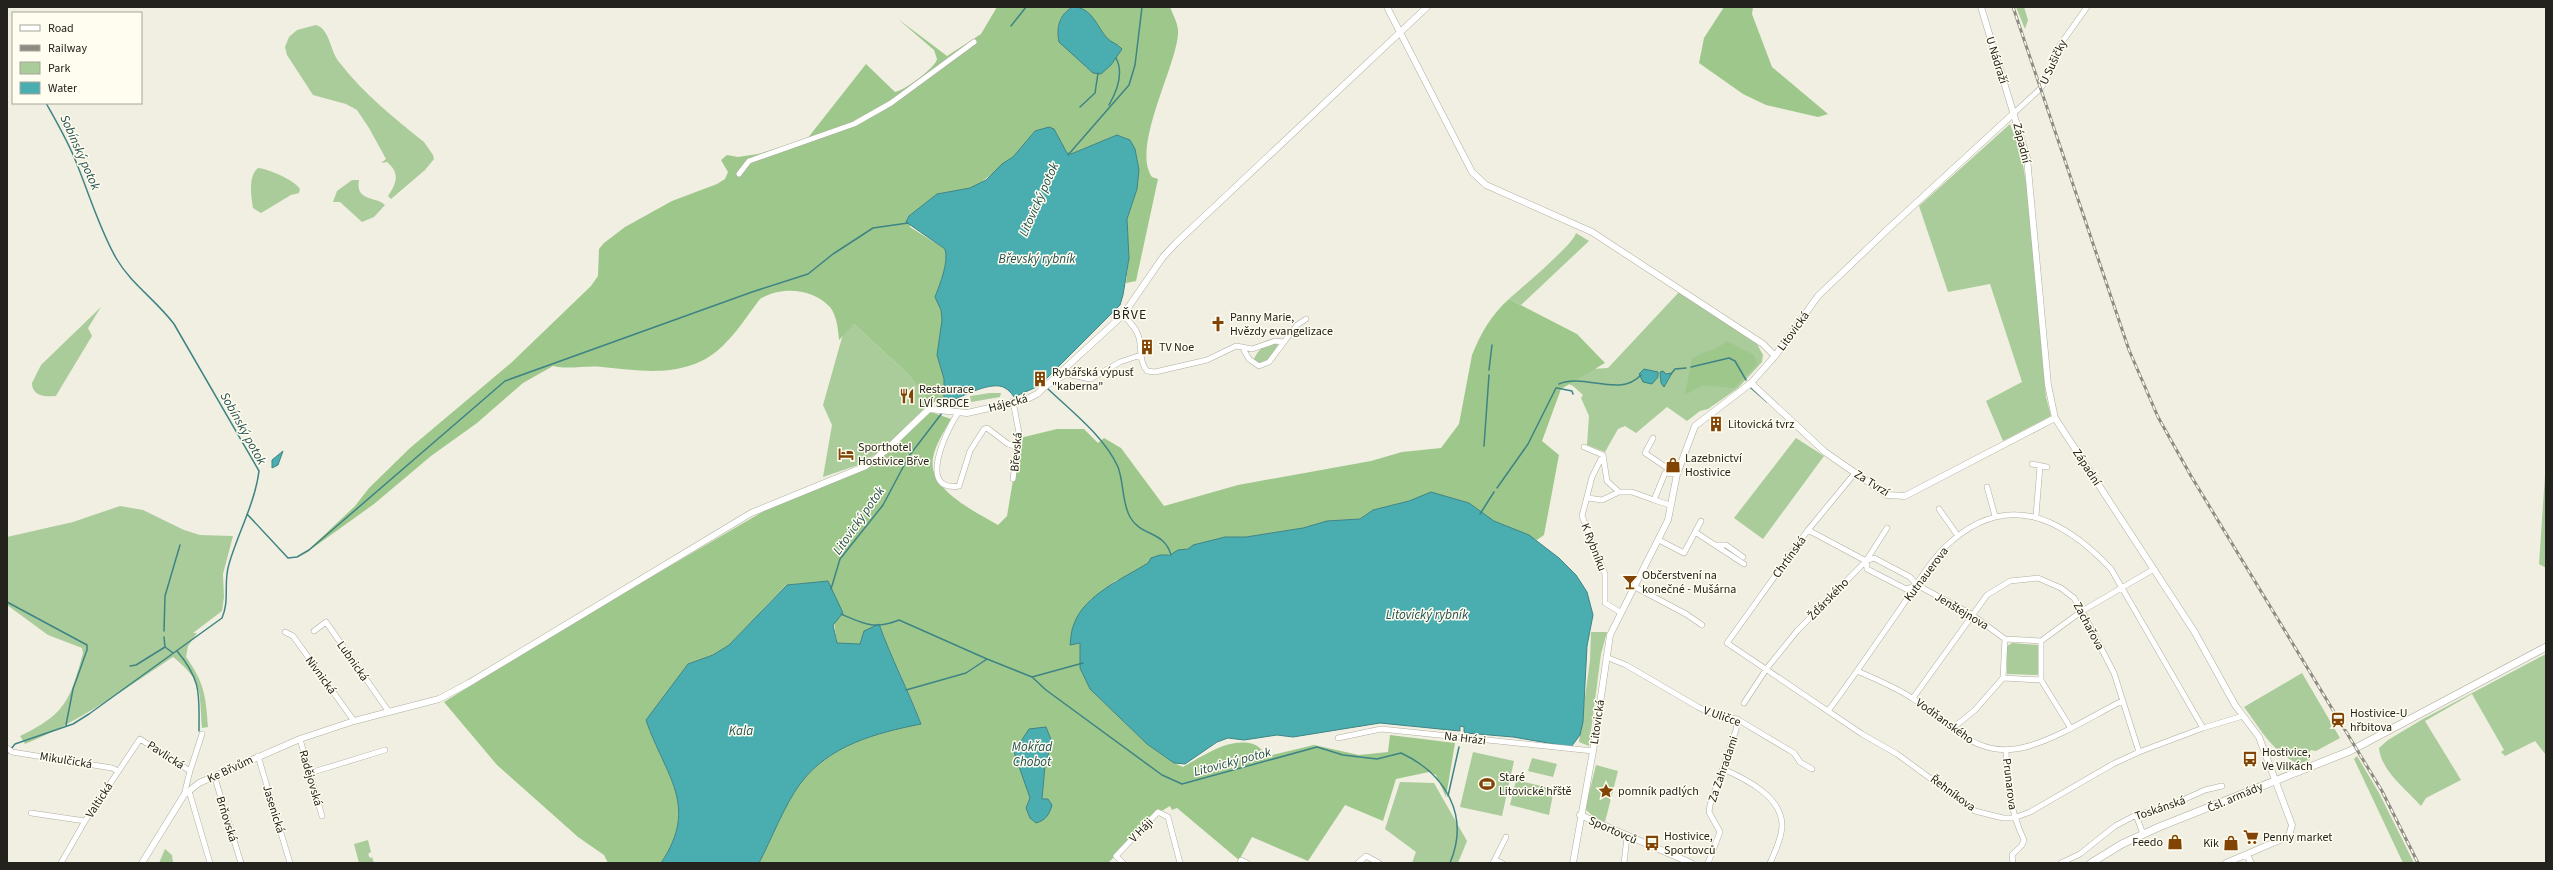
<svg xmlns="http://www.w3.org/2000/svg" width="2553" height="870" viewBox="0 0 2553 870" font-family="'Source Sans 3',sans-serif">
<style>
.green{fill:#a9cc9a}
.forest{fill:#9ec78c;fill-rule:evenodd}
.water{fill:#4aaeb0;stroke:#3e8484}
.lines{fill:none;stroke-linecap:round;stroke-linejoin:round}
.stream{stroke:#3e8484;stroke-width:1.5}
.minor-casing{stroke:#b0aea1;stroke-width:6}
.tertiary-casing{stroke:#b0aea1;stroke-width:7}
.secondary-casing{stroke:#b0aea1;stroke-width:8}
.minor{stroke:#fff;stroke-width:5}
.tertiary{stroke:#fff;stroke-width:6}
.secondary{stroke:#fff;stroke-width:7}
.rail-casing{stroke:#8d8b82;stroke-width:3}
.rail{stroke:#fffdef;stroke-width:1.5;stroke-dasharray:4.5;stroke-linecap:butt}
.labels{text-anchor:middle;stroke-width:3;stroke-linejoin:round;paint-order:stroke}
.street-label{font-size:12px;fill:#23221d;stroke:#fffdef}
.poi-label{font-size:12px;fill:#23221d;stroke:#fffdef;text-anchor:start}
.water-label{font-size:13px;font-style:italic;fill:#245051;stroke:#fffdef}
.quarter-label{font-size:14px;letter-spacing:1px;fill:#23221d;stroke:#fffdef}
</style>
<rect width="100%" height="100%" fill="#f1efe1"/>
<!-- green -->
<path class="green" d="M2016,7H2024L2028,20L2025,29Z
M316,25C330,29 330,51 339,62C362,92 395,119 424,142L433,155L434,159L425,170L391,199L388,196C397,183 400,173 387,162L381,163L386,159L369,128L357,110L346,104L313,95L287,55L285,47L289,37L297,30Z
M2010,124L2021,153L2027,188L2046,397L2051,416L2003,441L1986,401L2022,382L1990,284L1948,292L1919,206Z
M258,168C269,169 294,180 300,189L299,193L291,195L261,213L253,208C251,196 248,176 258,168Z
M352,180H359C355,202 377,196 385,205L374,217L362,222L340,202H333L337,191Z
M1576,233L1589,241L1521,305L1509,299C1520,289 1574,244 1576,233Z
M1680,291L1757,344L1763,355L1762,362L1738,388L1708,409L1700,411L1687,421L1667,407L1636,433L1625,426L1618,429L1605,452L1587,445L1589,416L1581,398L1583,395L1573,386L1558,379L1591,369L1608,368Z
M101,307L88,328L92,336L57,394L56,396C45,397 32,396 32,383L41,365Z
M854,324L908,374L930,403L882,450L858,465L823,477L832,425L823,405L843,334Z
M1276,343L1278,345L1267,362L1260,364L1249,358L1254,359C1259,348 1264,346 1276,343Z
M990,393H1001L1000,397L971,402L970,396Z
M1796,438L1824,456L1763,539L1734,518Z
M2546,461V568L2539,564Z
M120,506L143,510L184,530L200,535L233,536L223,574L224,597L222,611L193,633H197L188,646L186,657C204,682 206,696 208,727L202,728C199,691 204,682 173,657C125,689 79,722 25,744L20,736C66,714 70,700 83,653L82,648L48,635L7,605V537L73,522Z
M1591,632H1607L1601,654L1589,746L1579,742L1590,660Z
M2012,643L2039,645V673L2037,675L2007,674V646Z
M2546,654V755L2535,741L2505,756L2501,752L2504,750L2472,694L2425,721L2461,780L2426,798L2421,806C2407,790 2381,771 2379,748L2388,740L2423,719Z
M2302,673L2340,738L2316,751L2311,750L2308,754L2310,760L2298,764C2272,751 2261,730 2244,707Z
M1473,752L1514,761L1502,816L1460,807Z
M2357,756L2379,793L2414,863H2403L2354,759Z
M1532,758L1557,764L1553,777L1528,771Z
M1596,765L1618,771L1605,822L1594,817L1585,809Z
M1516,780L1554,789L1549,815L1510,805Z
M1400,782L1434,783L1467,841L1458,863H1412L1416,852L1385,829Z
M368,840L371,852L368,854L370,858L372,857L374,863H359L354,844Z
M165,849L172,855L173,863H159Z"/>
<!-- forest -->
<path class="forest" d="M997,7H1073C1062,12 1057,23 1058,35L1087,68L1120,46C1102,41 1093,17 1077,7H1170C1173,15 1179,25 1178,34C1176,67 1131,148 1152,177L1158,179L1136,281L1126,283L1129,258L1127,219L1137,189L1130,140L1117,135L1071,154L1067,153L1052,128L1035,131L1013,157L979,184L970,188L937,194L909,216L910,227L945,249C949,262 940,284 935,297L941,310L942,320L937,355L944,379V400L930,403L908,374L854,324L839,340C838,329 837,316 830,307C812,288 781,286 760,299C747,316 734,337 717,351C684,378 641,371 602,367C586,365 569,370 553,366L523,383L477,423L431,456L374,504L303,555L355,506L369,488L410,448L511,363L591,286L598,276L599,249L604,243L625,227L672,201L717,184L725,179L728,172L721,160L727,155L738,157L758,154L807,139L866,64L895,92C904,91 936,67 937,59L934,50L898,19L947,56L981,34Z
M1724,7H1753L1752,14L1772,67L1828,114L1818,117L1766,105L1743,94L1699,63L1704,38Z
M1509,299L1577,334L1605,363L1561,389L1542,441L1559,455L1544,535L1537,540L1494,521L1469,503L1431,492L1409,501L1373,510L1360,519L1325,522L1303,528L1246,537H1225L1167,555H1160L1135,573L1115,581L1102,594L1091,599L1070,645L1080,643V668L1090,689L1147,744L1174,763L1183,767C1203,756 1229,737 1253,744C1258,745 1264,752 1268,756L1314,745L1359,755L1388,752L1390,735L1455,743L1446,797L1436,775L1429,772L1396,779L1383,821L1345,805L1308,861L1252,837L1239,860L1177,808L1172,810L1170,806L1160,812L1108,863H759C772,838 784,806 800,784C829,745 876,733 921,723C908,689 891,658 879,624L860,644L837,643L828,581L786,585L729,645L713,655L688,664L646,720C665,776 700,805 661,863H608L604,855L578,837L497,765L444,702L591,612L769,508L867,468L925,414L931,412L951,419C945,430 935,445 933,458C927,489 976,512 998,525L1007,516L1020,438L1057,429H1084L1098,443L1104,438L1121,448L1164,506L1238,485L1371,461L1402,452L1441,448L1459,424L1472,355C1481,333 1491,315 1509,299ZM1052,742L1045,766L1042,799L1026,808Z
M1727,341L1754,355L1757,364L1734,388L1703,385L1685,395L1692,358C1704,351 1717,350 1727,341Z"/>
<!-- water -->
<path class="water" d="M1073,7C1092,7 1097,27 1107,38C1112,43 1118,44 1122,49L1111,65L1101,74L1093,73L1059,42C1056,28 1059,14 1073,7Z
M1049,127L1054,129L1067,153L1071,154L1117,135L1130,140L1135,149L1139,170L1137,189L1127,219L1129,258L1123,295L1120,305L1045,380L1041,377L1038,382L1041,385L1014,397C1012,394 1009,390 1005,388C993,380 962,396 950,402L944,400V379L937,355L942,320L941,310L935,297C940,284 949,262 945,249L906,222L909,216L937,194L970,188L986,180L1002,164L1013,157L1035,131Z
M1644,369L1658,372V377L1652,384L1643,382L1639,374Z
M1663,371L1666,374L1672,373L1664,387L1661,383L1660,372Z
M283,451L278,465L272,468V460Z
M1431,492L1469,503L1494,521L1529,535L1559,558L1576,575L1587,592L1593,615L1587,646L1583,722L1580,735L1571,747L1513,737L1466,733L1464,732V727L1460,726V731L1380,723L1293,737L1277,735L1244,740L1228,738L1217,742L1185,764L1174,763L1147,744L1090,689L1080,668V643L1070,645C1071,638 1071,630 1074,624C1084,595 1124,578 1148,563L1151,558L1160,555H1170L1178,550L1188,549L1193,545L1225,537H1246L1303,528L1327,521L1360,519L1373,510L1409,501Z
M828,581L843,613L833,625L837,643L860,644L864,631L879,624C891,658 908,690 921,724C876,733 829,745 800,784C784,806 772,838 759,863H661C700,805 665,776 646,720L688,664L713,655L729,645L787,585Z
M1046,727L1052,742L1045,766L1042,799H1048L1052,805C1049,815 1046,820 1036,823L1030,818L1026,808L1030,798L1014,752L1029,729Z"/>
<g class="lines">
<!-- stream -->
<path class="stream" d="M1011,26L1026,7
M1109,105C1117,91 1124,73 1116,58
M1080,107L1095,93L1098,73
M1068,155L1129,85L1135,65L1142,7
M1691,367L1729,358L1735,361L1746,380
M1489,370L1492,345
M1671,374L1675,369L1686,368
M1039,380L1045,385
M1559,384C1584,373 1620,398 1641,375
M1047,388C1071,411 1104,436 1118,467C1124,483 1122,503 1130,517C1141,537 1164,530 1171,555
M1557,388L1572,391L1573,394
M1751,388L1767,402
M946,408L951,400
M1484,446L1489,375
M1497,488L1528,444L1556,388
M247,514L288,558L297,557L309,550L505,381L752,292L808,274L833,254L873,228L908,223
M1480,514L1494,492
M831,589L840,559L883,505L909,456L942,413
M7,602L87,645V650L73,689L66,725
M841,614C864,624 875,630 899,620L987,659
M164,631L165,596L180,545
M164,637L165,647L173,653
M177,651C202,681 199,694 199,731
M130,666L136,665L165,647
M1032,677L1083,663
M906,690L966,673L987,659L1032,677L1046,690L1162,775L1182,784L1317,747L1343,755L1377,759L1401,753C1446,774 1470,816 1450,863
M7,754L15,744L73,724L89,714L222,618C230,600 223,583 229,564C238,533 255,503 259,471L174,324C156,300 131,284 116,258C98,226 88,190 74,157C66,138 56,121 46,103
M1448,796L1459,747"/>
<defs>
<path id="minor" d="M2014,113L2040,89L2046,80L2060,45L2087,7
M739,174L749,161L854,124L891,103L974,42
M1123,315C1129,321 1137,329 1139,338C1142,351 1139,361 1147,371L1155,372L1207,360L1236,346L1252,349L1275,341L1284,342L1297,325L1306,319
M1242,347L1249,359L1259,366L1269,362L1284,342
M1048,385L1067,374L1090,379L1120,362L1141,355
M1013,401L1019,433L1013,479
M958,413C947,429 916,493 959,486L970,451L984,429L987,428L1008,444L1018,447
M1653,438L1645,453L1676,474
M1584,447L1603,455L1607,481L1619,492H1632L1654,500
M1603,455L1592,477L1582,516L1605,574V603L1620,612
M2032,464L2047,467
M1855,473L1808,530L1727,643L1862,734L1897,754L1975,811L2003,818H2014L2030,812L2113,764L2139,752L2203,728L2243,716
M1987,487L1995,516
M1588,498L1602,500L1619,492
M1670,505L1654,500L1665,473L1677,474
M1939,509L1958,536
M2036,516L2040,466
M1808,530L1866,561L1874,558L1910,577L1917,585L1971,614L2005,639
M1695,532L1744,564
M1659,540L1684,553L1701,521
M1717,545H1726L1743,557
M1866,561L1867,569L1906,589L1917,585
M1635,587L1686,614L1702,625
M314,631L326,622L389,712
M285,632L293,636L354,721
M2005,639L2041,641V680L2003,678Z
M2041,641L2082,611L2154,569
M1606,657L1626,665L1698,707L1710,713L1737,719L1794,753L1800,762L1812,769
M1857,671C1876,679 1895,687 1912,698C1953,723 1975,762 2029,746C2062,736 2092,716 2122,701
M2041,680L2070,727
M1913,698L1987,595L2010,581L2038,578L2061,588L2074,598L2082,611L2114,673L2139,752
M1744,703L1767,668L1797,631L1866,561L1887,528
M1828,711C1852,679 1875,645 1898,612C1913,591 1926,566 1944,548C2004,489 2061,516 2111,569L2203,728
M1953,728L1975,710L2003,678
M1338,738L1381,729L1593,751
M300,739L322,816
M7,748L12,752L112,768L118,771
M2006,750C2007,782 2010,811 2024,840L2022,845L2012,855L2013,863
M258,756L290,863
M1723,769C1746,779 1783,797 1782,827C1781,840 1775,852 1770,863
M190,771L202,734
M310,773L385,750
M214,775L241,863
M189,791L210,863
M31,813L85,821
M2136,815L2143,834
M1495,860L1502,863
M61,863L85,821L140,739L190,771L184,795
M1123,863L1116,856L1158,812L1168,817L1180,863
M1240,863L1241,860L1247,863
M1358,863L1366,856L1379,863
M1493,863L1506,837
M1624,863L1627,837
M1708,863L1720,832L1709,812L1710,805L1736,730L1737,719
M2061,863L2080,854L2115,826L2136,815L2165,808L2205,790L2222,786"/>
<path id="tertiary" d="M1387,7L1472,172L1486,185L1592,232L1763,344L1775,356
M1981,7L2027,158L2048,385L2055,418L2194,631L2235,705L2259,737L2292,825L2289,836L2226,863
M1751,383L1825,452L1887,495L1905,496L2055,418
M1580,815L1691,863
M2247,855L2251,863
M142,863L184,795L199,783L300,739L354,721L439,699L469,683L751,513L866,466L884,452L929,409L967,413L1025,400L1037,394L1123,315L1163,257L1176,243L1427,7
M1573,863L1593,751L1610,635L1668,520L1677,474L1695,426L1751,383L1775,356L1818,296L1888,229L2014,113"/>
<path id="secondary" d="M2091,863L2122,844L2159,827L2350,751L2546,647"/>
</defs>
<!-- minor casing -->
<use href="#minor" class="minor-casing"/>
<!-- tertiary casing -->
<use href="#tertiary" class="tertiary-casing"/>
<!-- secondary casing -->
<use href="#secondary" class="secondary-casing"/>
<!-- minor -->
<use href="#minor" class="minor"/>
<!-- tertiary -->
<use href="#tertiary" class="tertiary"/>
<!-- secondary -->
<use href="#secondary" class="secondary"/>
<defs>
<path id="rail" d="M2013,7L2129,350L2158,417L2191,476L2382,791L2418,863"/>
</defs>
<!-- rail casing -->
<use href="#rail" class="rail-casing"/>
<!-- rail -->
<use href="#rail" class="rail"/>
</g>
<!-- icons -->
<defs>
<symbol id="church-bare" viewBox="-9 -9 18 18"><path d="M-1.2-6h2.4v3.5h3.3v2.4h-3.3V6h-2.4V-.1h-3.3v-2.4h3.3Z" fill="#824405" stroke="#fffdef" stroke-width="2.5" paint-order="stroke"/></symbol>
<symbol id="building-bare" viewBox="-9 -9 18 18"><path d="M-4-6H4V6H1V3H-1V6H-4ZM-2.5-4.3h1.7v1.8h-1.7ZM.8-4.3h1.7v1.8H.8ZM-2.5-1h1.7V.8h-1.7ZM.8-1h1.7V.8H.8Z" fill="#824405" stroke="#fffdef" stroke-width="2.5" paint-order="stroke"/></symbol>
<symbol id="restaurant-bare" viewBox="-9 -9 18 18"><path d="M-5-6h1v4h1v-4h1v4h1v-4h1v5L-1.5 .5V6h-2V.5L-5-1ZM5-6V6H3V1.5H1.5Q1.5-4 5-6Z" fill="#824405" stroke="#fffdef" stroke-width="2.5" paint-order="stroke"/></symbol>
<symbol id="hotel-bare" viewBox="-9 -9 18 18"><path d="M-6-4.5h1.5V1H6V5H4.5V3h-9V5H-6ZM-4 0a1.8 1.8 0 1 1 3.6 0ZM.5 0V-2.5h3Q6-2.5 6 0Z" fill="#824405" stroke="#fffdef" stroke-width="2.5" paint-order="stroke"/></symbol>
<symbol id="shop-bare" viewBox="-9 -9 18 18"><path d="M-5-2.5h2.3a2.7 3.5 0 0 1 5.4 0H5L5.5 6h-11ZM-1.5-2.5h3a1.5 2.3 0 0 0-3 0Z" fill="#824405" stroke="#fffdef" stroke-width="2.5" paint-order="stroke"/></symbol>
<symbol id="bar-bare" viewBox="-9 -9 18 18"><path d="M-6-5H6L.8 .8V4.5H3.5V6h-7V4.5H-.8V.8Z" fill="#824405" stroke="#fffdef" stroke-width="2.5" paint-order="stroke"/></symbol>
<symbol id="station-bare" viewBox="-9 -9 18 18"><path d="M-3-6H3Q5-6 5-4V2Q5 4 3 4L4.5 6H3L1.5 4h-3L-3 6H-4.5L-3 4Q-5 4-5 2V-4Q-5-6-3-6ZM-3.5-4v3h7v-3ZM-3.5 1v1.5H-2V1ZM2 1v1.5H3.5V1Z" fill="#824405" stroke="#fffdef" stroke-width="2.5" paint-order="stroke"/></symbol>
<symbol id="bus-bare" viewBox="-9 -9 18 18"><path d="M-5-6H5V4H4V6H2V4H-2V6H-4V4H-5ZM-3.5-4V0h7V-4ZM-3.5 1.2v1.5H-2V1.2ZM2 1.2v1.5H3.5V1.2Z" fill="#824405" stroke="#fffdef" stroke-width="2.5" paint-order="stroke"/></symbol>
<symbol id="stadium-bare" viewBox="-9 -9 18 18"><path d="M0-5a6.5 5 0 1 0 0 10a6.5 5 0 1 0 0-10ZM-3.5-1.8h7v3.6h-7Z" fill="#824405" stroke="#fffdef" stroke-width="2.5" paint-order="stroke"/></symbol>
<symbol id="sight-bare" viewBox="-9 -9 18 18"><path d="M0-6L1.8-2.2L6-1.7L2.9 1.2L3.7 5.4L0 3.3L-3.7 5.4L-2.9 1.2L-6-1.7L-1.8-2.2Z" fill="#824405" stroke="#fffdef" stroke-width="2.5" paint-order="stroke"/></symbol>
<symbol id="supermarket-bare" viewBox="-9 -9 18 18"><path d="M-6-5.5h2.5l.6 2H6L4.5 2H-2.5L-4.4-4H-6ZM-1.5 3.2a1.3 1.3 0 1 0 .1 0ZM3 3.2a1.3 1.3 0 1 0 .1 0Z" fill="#824405" stroke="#fffdef" stroke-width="2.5" paint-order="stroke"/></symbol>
</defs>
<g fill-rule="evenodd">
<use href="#church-bare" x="1207" y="313" width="22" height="22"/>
<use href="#building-bare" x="1136" y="336" width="22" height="22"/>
<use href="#building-bare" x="1029" y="368" width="22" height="22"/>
<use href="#restaurant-bare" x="896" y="385" width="22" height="22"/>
<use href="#building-bare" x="1705" y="413" width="22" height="22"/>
<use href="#hotel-bare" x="835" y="443" width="22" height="22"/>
<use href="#shop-bare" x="1662" y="454" width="22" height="22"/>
<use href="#bar-bare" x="1619" y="571" width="22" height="22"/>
<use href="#station-bare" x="2327" y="709" width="22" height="22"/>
<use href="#bus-bare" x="2239" y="748" width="22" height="22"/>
<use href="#stadium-bare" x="1476" y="773" width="22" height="22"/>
<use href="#sight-bare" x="1595" y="780" width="22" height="22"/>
<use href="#supermarket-bare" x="2240" y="826" width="22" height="22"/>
<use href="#shop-bare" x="2164" y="831" width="22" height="22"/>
<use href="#bus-bare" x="1641" y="832" width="22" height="22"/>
<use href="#shop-bare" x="2220" y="832" width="22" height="22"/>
</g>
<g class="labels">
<!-- street labels -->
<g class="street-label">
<text transform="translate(1997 60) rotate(73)" y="4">U Nádraží</text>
<text transform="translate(2053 62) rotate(-65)" y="4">U Sušičky</text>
<text transform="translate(2022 143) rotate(76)" y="4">Západní</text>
<text transform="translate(1793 331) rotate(-54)" y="4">Litovická</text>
<text transform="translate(1008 403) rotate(-15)" y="4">Hájecká</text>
<text transform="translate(1016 452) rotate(-85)" y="4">Břevská</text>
<text transform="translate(2087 467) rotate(57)" y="4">Západní</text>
<text transform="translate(1872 483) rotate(32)" y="4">Za Tvrzí</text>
<text transform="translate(1594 547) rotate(69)" y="4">K Rybníku</text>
<text transform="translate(1789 557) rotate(-54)" y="4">Chrtínská</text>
<text transform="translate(1926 574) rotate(-53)" y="4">Kutnauerova</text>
<text transform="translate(1828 599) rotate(-46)" y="4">Žďárského</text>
<text transform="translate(1962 611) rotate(31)" y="4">Jenštejnova</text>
<text transform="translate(2089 626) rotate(62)" y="4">Zachařova</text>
<text transform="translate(353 661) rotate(55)" y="4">Lubnická</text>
<text transform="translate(321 675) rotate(54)" y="4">Nivnická</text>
<text transform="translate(1722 716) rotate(19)" y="4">V Uličce</text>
<text transform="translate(1945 721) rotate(36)" y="4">Vodňanského</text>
<text transform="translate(1597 722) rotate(-82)" y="4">Litovická</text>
<text transform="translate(1465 738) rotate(7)" y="4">Na Hrázi</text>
<text transform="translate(166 755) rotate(33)" y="4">Pavlická</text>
<text transform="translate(66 760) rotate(9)" y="4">Mikulčická</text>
<text transform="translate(230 769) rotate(-25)" y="4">Ke Břvům</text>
<text transform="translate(1723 769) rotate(-71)" y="4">Za Zahradami</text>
<text transform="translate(311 778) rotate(74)" y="4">Radějovská</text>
<text transform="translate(2010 784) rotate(83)" y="4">Prunarova</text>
<text transform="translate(1953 793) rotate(36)" y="4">Řehníkova</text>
<text transform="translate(2235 797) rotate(-23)" y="4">Čsl. armády</text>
<text transform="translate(99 800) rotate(-57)" y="4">Valtická</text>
<text transform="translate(2160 808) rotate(-19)" y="4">Toskánská</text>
<text transform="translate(274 809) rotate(73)" y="4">Jasenická</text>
<text transform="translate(227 819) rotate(73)" y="4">Brňovská</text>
<text transform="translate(1141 830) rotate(-46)" y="4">V Háji</text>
<text transform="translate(1613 830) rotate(24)" y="4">Sportovců</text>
</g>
<!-- poi labels -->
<g class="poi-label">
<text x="1230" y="321">Panny Marie,<tspan x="1230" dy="14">Hvězdy evangelizace</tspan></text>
<text x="1159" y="351">TV Noe</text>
<text x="1052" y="376">Rybářská výpusť<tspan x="1052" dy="14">"kaberna"</tspan></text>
<text x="919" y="393">Restaurace<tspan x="919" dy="14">LVÍ SRDCE</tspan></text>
<text x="1728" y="428">Litovická tvrz</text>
<text x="858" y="451">Sporthotel<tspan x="858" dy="14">Hostivice Břve</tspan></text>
<text x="1685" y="462">Lazebnictví<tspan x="1685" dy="14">Hostivice</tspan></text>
<text x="1642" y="579">Občerstvení na<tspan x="1642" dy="14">konečné - Mušárna</tspan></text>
<text x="2350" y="717">Hostivice-U<tspan x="2350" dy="14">hřbitova</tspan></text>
<text x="2262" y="756">Hostivice,<tspan x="2262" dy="14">Ve Vilkách</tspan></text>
<text x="1499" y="781">Staré<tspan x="1499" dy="14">Litovické hřště</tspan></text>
<text x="1618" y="795">pomník padlých</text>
<text x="1664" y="840">Hostivice,<tspan x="1664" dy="14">Sportovců</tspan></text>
<text x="2263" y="841">Penny market</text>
<text x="2163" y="846" text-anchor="end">Feedo</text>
<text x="2219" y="847" text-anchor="end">Kik</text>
</g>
<!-- water labels -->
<g class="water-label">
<text transform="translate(81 152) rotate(66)" y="5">Sobínský potok</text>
<text transform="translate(1038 199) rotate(-66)" y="5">Litovický potok</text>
<text x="1037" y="263">Břevský rybník</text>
<text transform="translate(244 428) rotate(61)" y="5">Sobínský potok</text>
<text transform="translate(858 520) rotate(-55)" y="5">Litovický potok</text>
<text x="1427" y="619">Litovický rybník</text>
<text x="741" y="735">Kala</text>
<text x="1032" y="751">Mokřad<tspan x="1032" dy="15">Chobot</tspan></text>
<text transform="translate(1232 761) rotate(-15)" y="5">Litovický potok</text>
</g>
<!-- quarter labels -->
<g class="quarter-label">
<text x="1130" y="319">BŘVE</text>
</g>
</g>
<!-- border -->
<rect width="2553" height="870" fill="none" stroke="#23221d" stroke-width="16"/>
<!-- legend -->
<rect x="12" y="12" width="130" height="92" fill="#fffdef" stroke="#a7a59b"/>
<rect x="20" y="25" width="20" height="6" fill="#ffffff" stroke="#a7a59b"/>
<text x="48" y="32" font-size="12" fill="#23221d">Road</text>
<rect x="20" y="45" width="20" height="6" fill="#8d8b82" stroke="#a7a59b"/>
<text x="48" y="52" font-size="12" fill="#23221d">Railway</text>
<rect x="20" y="62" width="20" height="12" fill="#a9cc9a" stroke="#a7a59b"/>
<text x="48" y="72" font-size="12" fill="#23221d">Park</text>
<rect x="20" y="82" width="20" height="12" fill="#4aaeb0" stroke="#a7a59b"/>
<text x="48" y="92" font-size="12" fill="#23221d">Water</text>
</svg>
